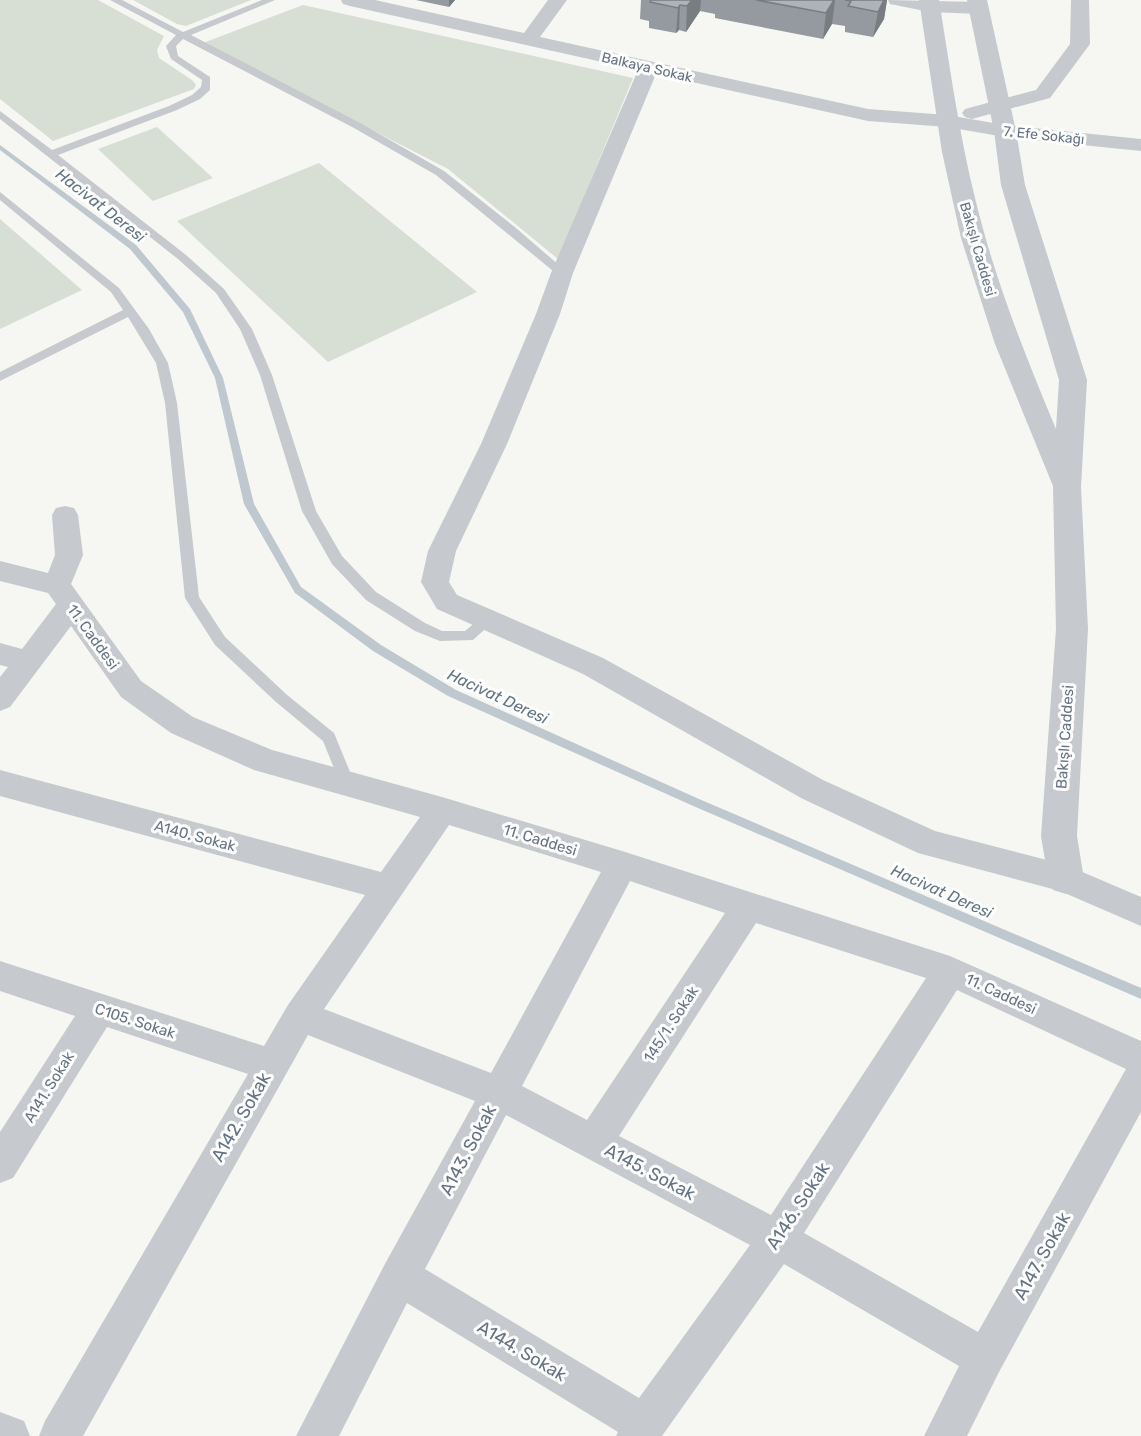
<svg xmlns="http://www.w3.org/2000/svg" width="1141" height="1436" viewBox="0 0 1141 1436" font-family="Rubik,sans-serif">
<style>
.green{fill:#d7ded4}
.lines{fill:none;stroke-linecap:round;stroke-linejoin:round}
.stream{fill:#bfc8cf;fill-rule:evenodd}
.service{fill:#c6c9cd;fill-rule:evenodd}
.minor{fill:#c6c9cd;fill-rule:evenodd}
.tertiary{fill:#c6c9cd;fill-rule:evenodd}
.wall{fill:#949a9f}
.shaded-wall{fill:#787d82}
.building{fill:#acb3b9;stroke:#787d82;stroke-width:1.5}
.labels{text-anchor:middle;stroke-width:6;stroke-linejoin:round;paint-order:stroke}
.far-street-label{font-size:14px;fill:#647385;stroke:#fff}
.street-label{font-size:15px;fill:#647385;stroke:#fff}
.water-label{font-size:16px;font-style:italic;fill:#607582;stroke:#fff}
.near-street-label{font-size:18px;fill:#647385;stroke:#fff}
</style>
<rect width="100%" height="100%" fill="#f6f7f3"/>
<!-- green -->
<path class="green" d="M0,0H98L164,36L157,50L159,58L192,80L196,85L194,89L53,141L0,99Z
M133,0H251L186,26L177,24Z
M303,5L633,78L558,259L448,169L203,43Z
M157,127L213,178L153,201L98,149Z
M319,163L477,292L328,362L177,221Z
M0,219L82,290L0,329Z"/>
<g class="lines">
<!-- stream -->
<path class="stream" d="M0,145L136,245L190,309L223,378L254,504L301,587L381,645L456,690L699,799L1141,988V999L691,805L448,696L373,651L295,593L244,504L215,378L183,312L130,249L0,150Z"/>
<!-- service -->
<path class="service" d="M110,0H122L183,32L262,0H275L191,35L362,124L444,171L516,228L568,273L562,276L558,275L436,175L354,128L183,39L176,46L178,56L210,77V90L200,99L177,110L58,155L186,255L224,289L252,329L272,375L316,511L342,556L376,592L425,623L442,631H465L483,616H493L495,620L473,640L440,641L415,631L366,600L332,564L302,511L260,375L240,329L216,293L178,259L0,119V111L52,150L169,106L192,95L201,87L202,80L171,59L166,46L176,35Z
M0,192L119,288L149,329L168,363L177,403L199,597L225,637L286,694L334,733L355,784L352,788L347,790L342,788L323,741L276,702L215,645L185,598L165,403L156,363L128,317L0,381V372L123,310L111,292L0,200Z"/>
<!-- minor -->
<path class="minor" d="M341,0H375L524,33L548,0H567L540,37L868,109L947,115L1005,125L1141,139V151L1005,137L947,127L868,121L656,74L573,273L560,314L507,444L456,551L449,582L457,595L603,658L823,780L935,831L1066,865L1141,897V926L1060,891L918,853L801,798L583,674L437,609L421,582L428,551L481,444L536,314L551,273L638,70L350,6L343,4Z
M888,0L979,2L986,4L988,8L986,12L979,14L930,12L890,4Z
M1071,0H1089L1090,44L1050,98L972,119L965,117L962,113L965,109L1036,90L1070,44Z
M65,506L74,508L78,515L83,555L71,584L141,681L193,717L272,750L442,797L622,851L950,956L1141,1041V1112L999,1372L967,1436H924L959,1366L784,1264L662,1436H616L618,1432L407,1303L339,1436H296L386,1262L475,1101L308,1035L83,1436H39L45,1421L248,1074L107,1027L13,1178L0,1183V1132L75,1016L0,991V961L264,1046L288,1005L365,895L0,796V770L381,872L420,817L254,770L171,733L121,697L71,626L10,707L0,711V677L8,667L0,665V643L22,649L56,604L48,593L0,581V561L48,573L55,555L52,515L56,508ZM449,825L601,872L491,1073L324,1009ZM630,881L725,913L587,1120L522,1086ZM756,923L926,978L771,1215L619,1136ZM957,990L1126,1069L978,1332L804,1233ZM506,1115L750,1245L639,1398L425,1269Z
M0,1412L24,1421L30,1436H0Z"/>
<!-- tertiary -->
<path class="tertiary" d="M919,0H939C950,67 959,135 976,202C995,280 1025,355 1056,429L1059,380L1001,185L994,131L967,0H987L1016,131L1025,185L1087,380L1081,487L1088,629L1077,836L1084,879L1079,890L1066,894L1053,890L1048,879L1041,836L1056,629L1053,486L995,344L961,238L942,152Z"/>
</g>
<!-- wall -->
<path class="wall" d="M416,0H455L449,7Z
M641,0H887L884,19L873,37L845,32V26L832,24L823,39L715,18V14L700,11L686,32L679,30L676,33L649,28V21L640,19Z"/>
<!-- shaded-wall -->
<path class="shaded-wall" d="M449,0H455L449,7Z
M692,0H701L700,11L686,32L687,6Z
M834,0H835L832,24L823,39L826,13Z
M884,0H887L884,19L873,37L878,12Z
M680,5L679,30L676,33L678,8Z"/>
<!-- building -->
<path class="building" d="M651,0H692L687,6L680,5L678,8L650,2Z
M756,0H834L826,13Z
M845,0H884L878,12L848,6L851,1Z"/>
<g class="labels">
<!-- far-street labels -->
<g class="far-street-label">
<text transform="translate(647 67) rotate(13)" y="5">Balkaya Sokak</text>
<text transform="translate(1044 135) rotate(6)" y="5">7. Efe Sokağı</text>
<text transform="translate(978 249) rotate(74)" y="5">Bakışlı Caddesi</text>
</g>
<!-- street labels -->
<g class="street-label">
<text transform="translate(93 637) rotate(54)" y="5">11. Caddesi</text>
<text transform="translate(1065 737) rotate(-86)" y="5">Bakışlı Caddesi</text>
<text transform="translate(195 836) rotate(15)" y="5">A140. Sokak</text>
<text transform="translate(540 840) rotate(17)" y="5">11. Caddesi</text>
<text transform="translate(1001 994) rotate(25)" y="5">11. Caddesi</text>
<text transform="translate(135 1021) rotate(18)" y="5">C105. Sokak</text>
<text transform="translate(671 1024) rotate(-57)" y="5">145/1. Sokak</text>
<text transform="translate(49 1087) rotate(-58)" y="5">A141. Sokak</text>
</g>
<!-- water labels -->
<g class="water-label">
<text transform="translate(101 205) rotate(38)" y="6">Hacivat Deresi</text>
<text transform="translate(498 696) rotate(25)" y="6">Hacivat Deresi</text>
<text transform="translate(942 891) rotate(24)" y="6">Hacivat Deresi</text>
</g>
<!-- near-street labels -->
<g class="near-street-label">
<text transform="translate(241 1117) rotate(-60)" y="6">A142. Sokak</text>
<text transform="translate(468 1150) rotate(-62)" y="6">A143. Sokak</text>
<text transform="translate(650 1172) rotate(28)" y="6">A145. Sokak</text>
<text transform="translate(798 1206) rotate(-57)" y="6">A146. Sokak</text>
<text transform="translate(1042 1256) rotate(-61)" y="6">A147. Sokak</text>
<text transform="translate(522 1351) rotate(31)" y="6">A144. Sokak</text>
</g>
</g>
</svg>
